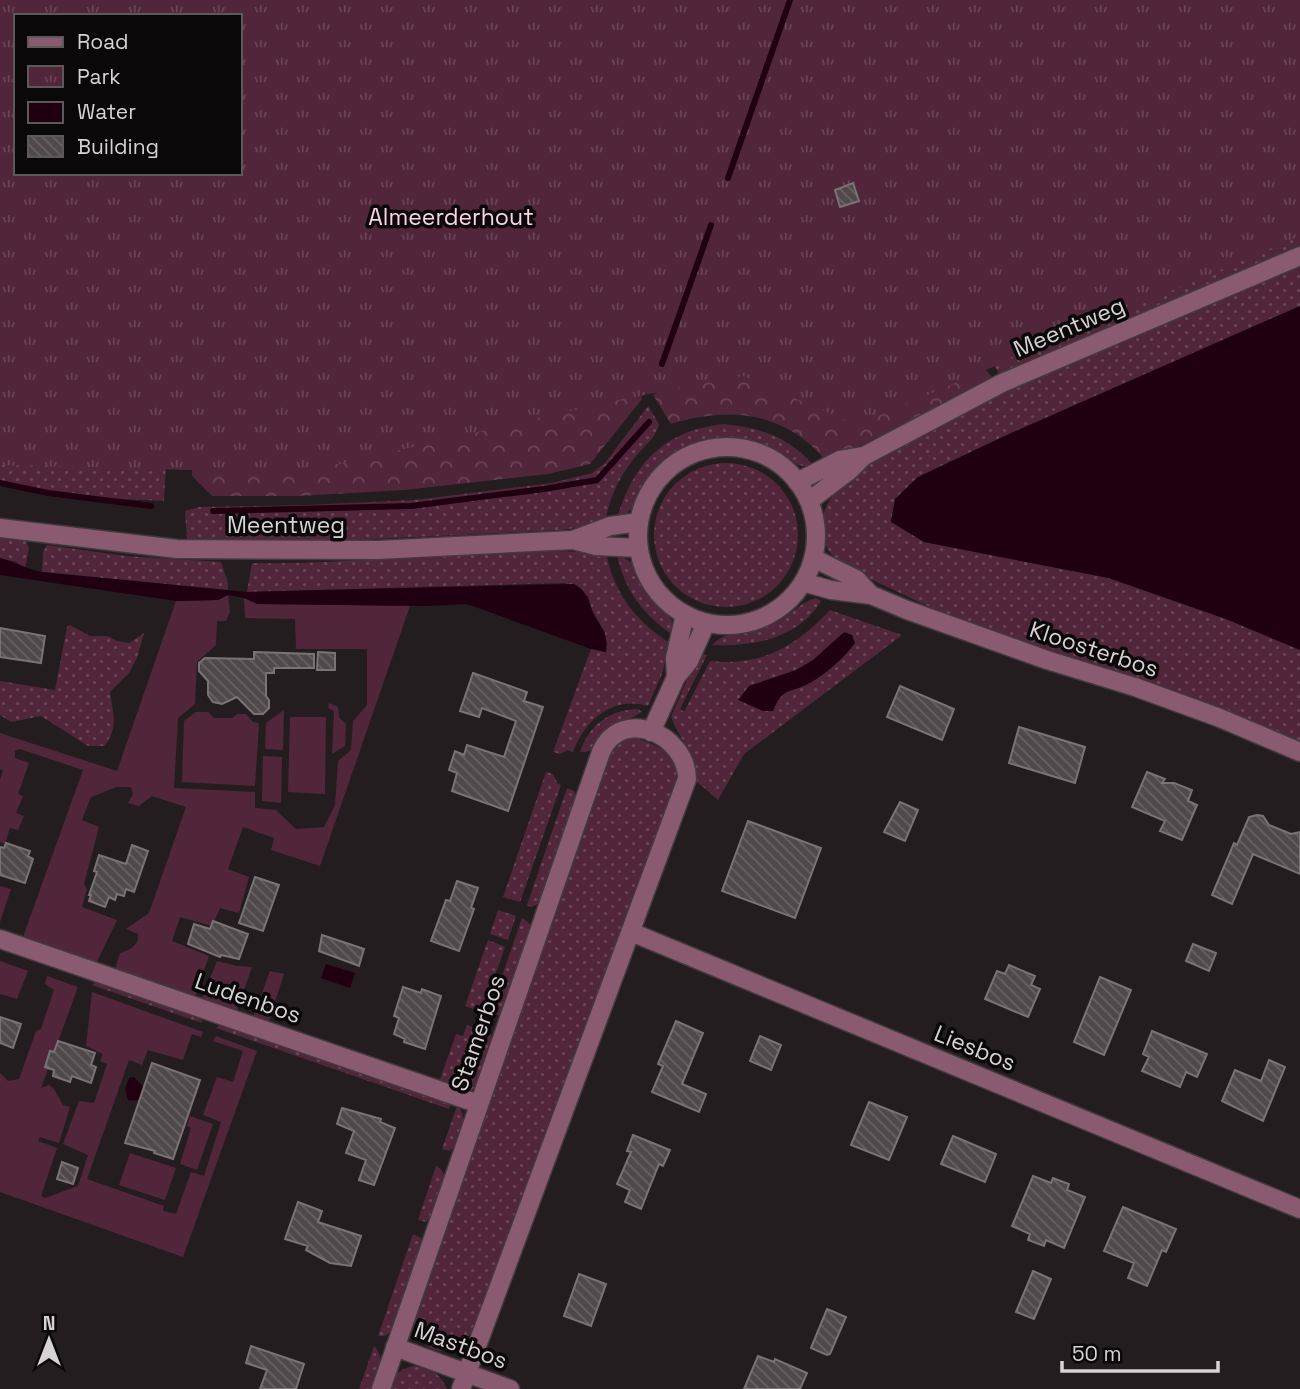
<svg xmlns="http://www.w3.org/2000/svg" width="1300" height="1389" viewBox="0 0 1300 1389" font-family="'Space Grotesk',sans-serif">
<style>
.grass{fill:url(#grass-dots)}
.forest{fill:url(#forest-crowns)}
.park{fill:url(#park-tufts);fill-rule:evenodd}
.garden{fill:#51263b}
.water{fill:#200010}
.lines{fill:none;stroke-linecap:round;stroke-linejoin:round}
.stream{stroke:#200010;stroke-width:6}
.building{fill:url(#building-back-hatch);stroke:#7a7376;stroke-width:2}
.minor-casing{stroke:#403a3d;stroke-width:21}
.minor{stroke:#8a5a70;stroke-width:18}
.labels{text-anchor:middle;stroke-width:7;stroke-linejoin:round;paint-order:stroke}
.park-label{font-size:23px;fill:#fbd3e4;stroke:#0b0809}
.street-label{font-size:23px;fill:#d7d3d5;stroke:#0b0809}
</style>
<defs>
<pattern id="grass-dots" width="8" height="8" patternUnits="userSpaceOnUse" patternTransform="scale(1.75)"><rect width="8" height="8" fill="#51263b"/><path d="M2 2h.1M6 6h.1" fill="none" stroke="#694556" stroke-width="1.8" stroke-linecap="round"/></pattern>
<pattern id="forest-crowns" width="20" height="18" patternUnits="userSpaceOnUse" patternTransform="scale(1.75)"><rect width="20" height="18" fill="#51263b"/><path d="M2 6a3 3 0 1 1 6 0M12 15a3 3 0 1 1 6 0" fill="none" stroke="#694556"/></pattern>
<pattern id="park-tufts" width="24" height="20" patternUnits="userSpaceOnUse" patternTransform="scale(1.75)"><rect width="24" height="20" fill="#51263b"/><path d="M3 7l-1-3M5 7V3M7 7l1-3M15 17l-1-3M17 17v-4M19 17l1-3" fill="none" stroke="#694556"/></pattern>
<pattern id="building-back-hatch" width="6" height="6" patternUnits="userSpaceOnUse" patternTransform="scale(1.75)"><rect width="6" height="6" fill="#50494c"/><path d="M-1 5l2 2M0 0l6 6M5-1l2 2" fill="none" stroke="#686265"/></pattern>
</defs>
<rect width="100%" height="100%" fill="#231d20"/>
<!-- grass -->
<path class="grass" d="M1300,215V246L1000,375L979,342Z
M1300,266V306L1009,434L918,477L895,499L891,521L924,542L1108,578L1226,619L1300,650V744L979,630L849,569C816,549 813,518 838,489C855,470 890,452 913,439C969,406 1030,381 1090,355C1160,325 1230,295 1300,266Z
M648,406L659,424C656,439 642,447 633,460C618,479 610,498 605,521L592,526L560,530L289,543L187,540L185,511L199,507L306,505L414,500L552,483L592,473L605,463Z
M723,424C761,428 788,436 814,466C797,469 786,458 771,450C746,437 713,437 687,449C675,454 661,464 653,474C638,492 641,509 617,518C634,462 664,431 723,424Z
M0,446L166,461L164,501L66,496L0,485Z
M654 535a72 72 0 1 1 144 0a72 72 0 1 1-144 0Z
M0,537L26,541L29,549L25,568L17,562L0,558Z
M47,545L126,556L221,562L228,583V590L42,572L43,552Z
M537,550L601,553L607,557C615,595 638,623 670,643L662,674L648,706C613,695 584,721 573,752L568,750L560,754L553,752L591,649L606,652L605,632L593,613L588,596L565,583L247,592L252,563C347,565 441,552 537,550Z
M617,553L635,565L672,621L673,635C643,615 623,588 617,553Z
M816,598L821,601C798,639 752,647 712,645C730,626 757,634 779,621C792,613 800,603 816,598Z
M830,610L902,635L744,754L718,800L695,780C697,752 680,742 671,717L697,657L703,654L707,655L680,709L684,712L710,661C762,667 796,646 830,610Z
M70,625L90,636H108L117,641L129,643L144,633L137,658L129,673L110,692C113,714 119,728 104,746H88L41,716L11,722L0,715V681L55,690L67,627Z
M638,709L642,712L604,732L590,751L580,752C589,725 609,710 638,709Z
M633,737C659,746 682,754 675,786L472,1331C451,1365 413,1353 415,1314L608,755L619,741Z
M546,772L553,774L557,783L561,785L520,902L503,897Z
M567,788L574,791L577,797L540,903L531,907L527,905Z
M498,910L516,916L508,940L490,934Z
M522,918L529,923L532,928L504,1010L500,1015L489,1014Z
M488,940L505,947L482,1012L465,1006Z
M96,981L201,1016L202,1023L92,985Z
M221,1024L451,1104L449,1109L216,1028Z
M467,1025L476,1028L456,1088L439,1082L456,1034L463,1036Z
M483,1031L491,1035C493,1045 482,1083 473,1089C469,1091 467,1091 462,1091Z
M457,1106C470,1117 463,1143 449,1151L442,1149Z
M436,1166L441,1169L445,1177L432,1216L426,1222L418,1220Z
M413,1234L421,1238L422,1244L393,1330L385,1336H378Z
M374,1346C387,1359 377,1374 372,1389H359Z
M413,1366C430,1367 440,1373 447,1389H388C393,1375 398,1370 413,1366Z"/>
<!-- forest -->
<path class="forest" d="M969,349L994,380L827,462C785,411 730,406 671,424L653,395L678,377Z
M191,369L640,385L642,399L590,464L548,474L404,490L299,496H212L192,476Z"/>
<!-- park -->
<path class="park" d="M0,0H1300V236L857,425L743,376L623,399L299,473L0,465ZM16,16H240V173H16Z"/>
<!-- garden -->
<path class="garden" d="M228,595L230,612L226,621H217L216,645L197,662L195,704L178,718L174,788L255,792V808L276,810L296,829L324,827L335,805L338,761L351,750L353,721L367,705V649H296L295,619L245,618L244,598L258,604L410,606L320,866L271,850L274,838L243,827L228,869L249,877L239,913L220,908L212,926L180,917L172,941L209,956L195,997L115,970L120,953C130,950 139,946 138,934L126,929L149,913L186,807L152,796L139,806L128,803L133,794L131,787H117L91,797L82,820L99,827L84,884L87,889L82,907L117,920L96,964L28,940L24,937V934L83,770L20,749L15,751V758L29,763L18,794L23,796L16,813L24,816L18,830L10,828L5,844L0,842V780L3,771L0,769V733L117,771L176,601L218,600Z
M329,703L338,707L339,717L346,724L345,746L332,754L334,711L328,708Z
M284,710L283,750L265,749L266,723Z
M196,712H208L214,718H232L237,714H246L253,722L259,723L255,786L182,782L184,721Z
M290,717H326L325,794L288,792Z
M263,756L282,757L281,803L262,801Z
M0,886L11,889L0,922Z
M0,961L28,971L17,999L0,994Z
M217,961L237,966L252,967L236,1013L202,999Z
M270,971L284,974L268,1024L253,1017Z
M47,976L78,987L41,1088L49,1085L54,1089L63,1105L70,1107L59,1143L40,1137L38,1141L57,1148L41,1196L45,1198L78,1186L88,1155L63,1144L79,1101L94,1103L107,1064L100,1061L103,1054L86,1046L92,992L203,1032L201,1037L192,1034L183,1060L148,1050L142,1065L129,1060L87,1179L164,1206L163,1211L176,1214L191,1172L204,1176L221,1122L203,1115L217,1077L233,1082L243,1051L213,1041L216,1036L257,1051L183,1257L0,1192V1073L8,1081L19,1079L36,1031L41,1029L54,990L45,984Z
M190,1116L213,1124L197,1170L180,1164L191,1128L187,1126Z
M130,1153L176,1168L165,1200L119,1185Z"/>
<!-- water -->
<path class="water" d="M1300,306V650L1226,619L1109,578L924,542L891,522L895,499L918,477L1009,434Z
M0,558C15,562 27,569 42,572L247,592L574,584C589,592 588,603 595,616C602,629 609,637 606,652L591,649L467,604L426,606L257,604L244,598L228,595L218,600L176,601L0,575Z
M844,632L852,635L855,643C845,657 826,674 810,683C790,694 783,686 773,711H763L738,700L749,686L796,670L813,660Z
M326,964L355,973L350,988L321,978Z
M134,1077L148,1092C141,1099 138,1102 128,1100L125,1089L129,1078Z"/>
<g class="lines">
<!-- stream -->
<path class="stream" d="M728,178L790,0
M662,364L711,225
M0,483L48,493L151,506
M213,511L411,506L544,489L597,480L649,422"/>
</g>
<!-- building -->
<path class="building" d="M853,183L859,201L840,207L835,190Z
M0,628L45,636L41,663L0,657Z
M254,652L314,654V668H274V673H266V696L269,700V708L263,714H254L237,697L222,704L213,702L208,695V681L199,671V663L205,658L254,659Z
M318,652L335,653V670H317Z
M473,673L527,692L524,701L543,707L508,811L452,791L457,773L449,770L455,751L464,755L467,745L504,757L516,721L482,708L479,717L460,711Z
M900,686L954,709L942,740L887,717Z
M1019,727L1085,747L1075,783L1009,763Z
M1147,772L1165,779L1162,783H1174L1192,790L1188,801L1197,805L1182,840L1160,831L1165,821L1132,807Z
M900,802L918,810L905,841L884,832Z
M1257,815L1263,816L1269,825L1291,834L1300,832V874L1253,854L1232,904L1212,895L1234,843L1237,845L1249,817Z
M748,821L821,848L795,918L722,891Z
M6,843L30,851L28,856L33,859L25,883L0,875V847L4,848Z
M132,845L148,851L134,892L126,889L124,896L117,894L115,900L109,897L105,907L89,901L91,895H89L97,872L94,871L99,855L126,864Z
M255,877L279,885L263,931L239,923Z
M457,881L478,888L471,908L474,909L459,951L431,941L446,900L450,901Z
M213,921L248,934L239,959L221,955L220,957L188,944L194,924L210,929Z
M322,935L364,949L359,966L319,951Z
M1193,944L1216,953L1209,971L1186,961Z
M1009,965L1035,976L1031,985L1040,989L1028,1017L985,999L997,971L1005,974Z
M1100,977L1131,990L1104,1055L1074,1042Z
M403,987L421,993L422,989L441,996L425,1049L404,1042L405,1039L394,1034L399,1018L394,1016Z
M0,1017L21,1024L13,1048L0,1043Z
M676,1021L703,1033L682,1084L706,1094L699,1112L652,1092L663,1066L658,1064Z
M1152,1031L1207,1054L1197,1077L1186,1072L1180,1087L1142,1071L1149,1057L1143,1054Z
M760,1036L781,1045L771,1070L750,1061Z
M58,1041L95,1053L91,1065L96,1067L91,1083L72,1076L70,1082L53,1076L54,1070L45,1067L50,1051L54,1052Z
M1269,1060L1285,1067L1263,1121L1222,1101L1235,1070L1261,1081Z
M152,1063L200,1080L173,1159L154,1153L155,1151L125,1143Z
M869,1102L907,1117L889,1160L851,1145Z
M342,1108L381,1119L380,1122L395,1128L374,1185L359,1180L366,1160L346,1153L354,1131L337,1124Z
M633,1135L670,1150L663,1166L659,1164L641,1209L625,1202L630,1190L617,1184L631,1152L627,1151Z
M953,1136L996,1154L985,1182L941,1164Z
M62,1162L78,1168L73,1184L57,1179Z
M1033,1176L1051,1183L1053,1178L1069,1184L1067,1190L1085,1197L1064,1248L1046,1240L1044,1246L1028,1240L1030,1234L1012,1226Z
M298,1202L322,1211L318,1222L361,1236L351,1266L330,1263L306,1250L308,1246L285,1239Z
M1123,1207L1176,1229L1166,1252L1162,1250L1147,1286L1128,1278L1134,1263L1104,1251Z
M1033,1271L1051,1279L1034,1319L1016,1312Z
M579,1274L606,1284L591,1326L564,1316Z
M827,1309L846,1317L830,1354L827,1355L811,1348Z
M251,1346L304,1364L296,1389H260L267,1370L246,1363Z
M758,1356L774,1362L775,1359L807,1373L800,1389H744Z"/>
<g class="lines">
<defs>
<path id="minor" d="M638 536a89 89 0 1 1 178 0a89 89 0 1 1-178 0Z
M797,482L840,460L864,456L1002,383L1300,256
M809,501L850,470L864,456
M0,528L177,549L378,550L573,540L596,546L639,548
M573,540L610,526L639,522
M813,558L856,579L871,595L907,610L1047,660L1135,687L1220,718L1300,752
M803,582L831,590L871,595
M676,677L675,658L685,614
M651,732L676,677L689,661L706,623
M631,932L1300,1209
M0,939L479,1104
M395,1347L510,1389
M381,1389L601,752C622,705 687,735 687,779L461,1389"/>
</defs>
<!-- minor casing -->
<use href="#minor" class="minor-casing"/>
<!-- minor -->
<use href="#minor" class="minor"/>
</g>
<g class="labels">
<!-- park labels -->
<g class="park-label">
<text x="451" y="225">Almeerderhout</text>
</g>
<!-- street labels -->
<g class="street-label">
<text transform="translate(1069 327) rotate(-23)" y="8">Meentweg</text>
<text x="286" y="533">Meentweg</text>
<text transform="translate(1094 649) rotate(18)" y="8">Kloosterbos</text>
<text transform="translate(248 998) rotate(19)" y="8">Ludenbos</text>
<text transform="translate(478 1033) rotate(-71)" y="8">Stamerbos</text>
<text transform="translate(975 1048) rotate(22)" y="8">Liesbos</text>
<text transform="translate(461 1345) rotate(20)" y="8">Mastbos</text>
</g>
</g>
<!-- legend -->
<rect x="14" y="14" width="228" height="161" fill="#0b0809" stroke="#5d595b" stroke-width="2"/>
<rect x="28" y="37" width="35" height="10" fill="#8a5a70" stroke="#5d595b" stroke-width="2"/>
<text x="77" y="49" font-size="21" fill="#d7d3d5">Road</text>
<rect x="28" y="66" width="35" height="21" fill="url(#park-tufts)" stroke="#5d595b" stroke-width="2"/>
<text x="77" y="84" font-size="21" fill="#d7d3d5">Park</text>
<rect x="28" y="102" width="35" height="21" fill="#200010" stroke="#5d595b" stroke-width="2"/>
<text x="77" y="119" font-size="21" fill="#d7d3d5">Water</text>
<rect x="28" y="136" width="35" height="21" fill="url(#building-back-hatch)" stroke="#5d595b" stroke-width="2"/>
<text x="77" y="154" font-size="21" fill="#d7d3d5">Building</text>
<!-- north arrow -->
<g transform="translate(49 1340)" stroke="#0b0809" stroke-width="5" paint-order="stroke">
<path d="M0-5L12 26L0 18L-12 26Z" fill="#d7d3d5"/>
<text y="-10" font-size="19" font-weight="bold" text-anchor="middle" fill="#d7d3d5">N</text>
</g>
<!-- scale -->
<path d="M1062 1361v10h156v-10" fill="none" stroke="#d7d3d5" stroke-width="3.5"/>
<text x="1072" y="1361" font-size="21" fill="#d7d3d5" stroke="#0b0809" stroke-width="5" paint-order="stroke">50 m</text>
</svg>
